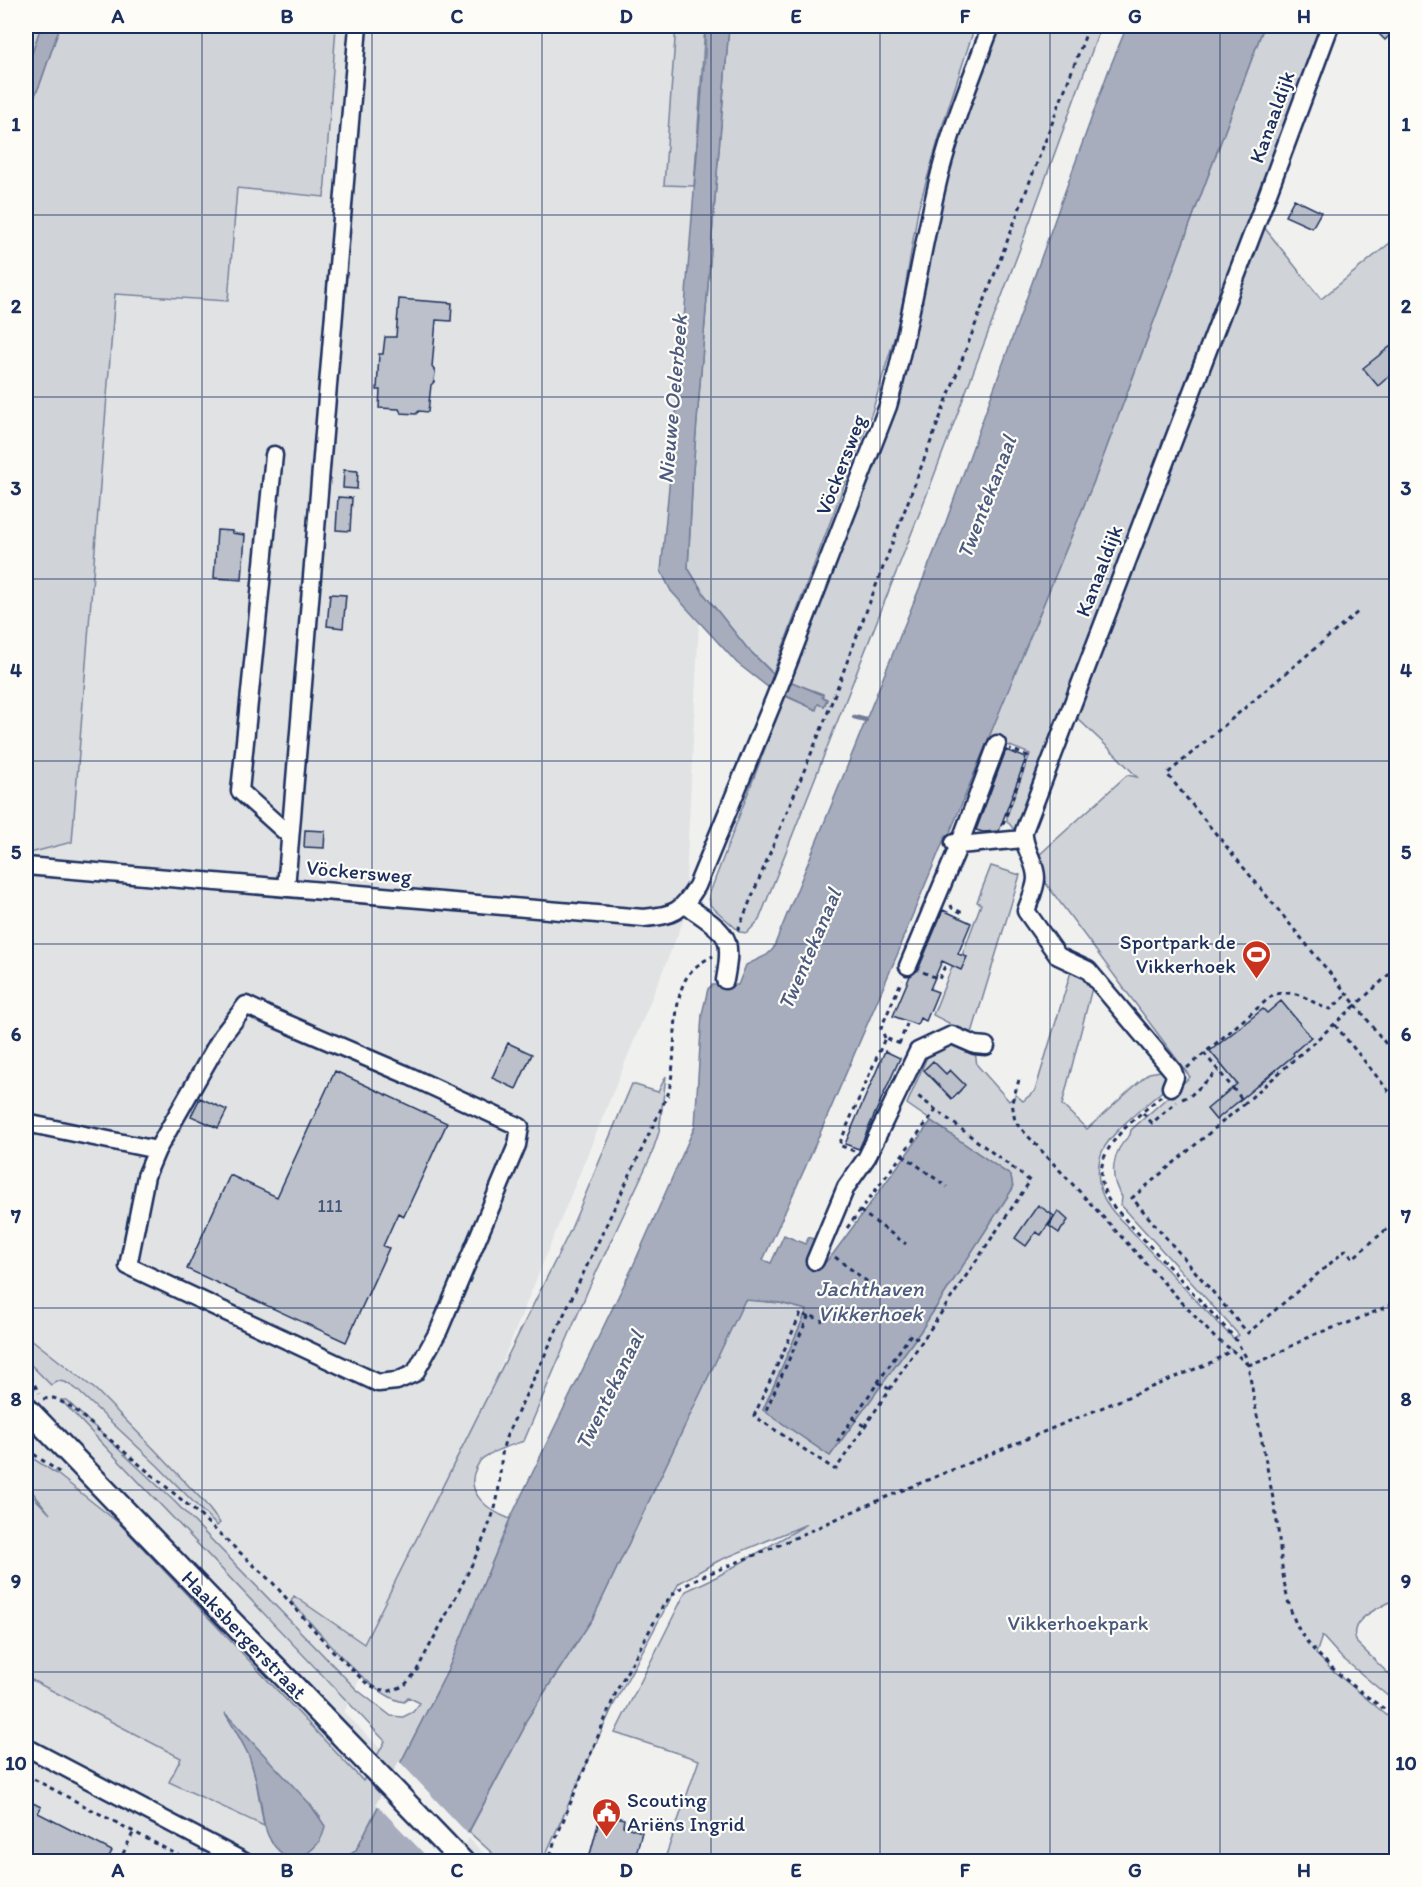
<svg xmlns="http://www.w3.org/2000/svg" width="1422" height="1887" viewBox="0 0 1422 1887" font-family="Itim,sans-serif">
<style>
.built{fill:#e0e2e3}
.green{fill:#d0d3d8;stroke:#76819b;stroke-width:1.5;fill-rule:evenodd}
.water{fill:#a7adbd;stroke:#6f7b97;stroke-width:1.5}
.pier{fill:#f0f0ee}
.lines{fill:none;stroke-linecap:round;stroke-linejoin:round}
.stream{stroke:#6f7b97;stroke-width:4.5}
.building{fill:#bbc0ca;stroke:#1b2f5e;stroke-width:1.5}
.minor-casing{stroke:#1b2f5e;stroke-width:21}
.major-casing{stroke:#1b2f5e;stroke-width:26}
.path{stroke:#1b2f5e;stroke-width:3;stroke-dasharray:4.5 4.5;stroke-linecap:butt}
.minor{stroke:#fdfcf7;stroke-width:16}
.major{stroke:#fdfcf7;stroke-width:21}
.grid{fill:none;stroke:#1b2f5e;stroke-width:1.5;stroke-opacity:0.55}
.labels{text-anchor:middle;stroke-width:4.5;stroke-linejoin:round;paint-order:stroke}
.number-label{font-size:18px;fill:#435379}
.street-label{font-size:21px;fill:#1b2f5e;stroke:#fdfcf7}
.poi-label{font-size:21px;fill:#1b2f5e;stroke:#fdfcf7;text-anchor:end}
.park-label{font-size:21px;fill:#48587c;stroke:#fdfcf7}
.water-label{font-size:22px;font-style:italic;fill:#4c5b7f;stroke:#fdfcf7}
.neatline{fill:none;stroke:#1b2f5e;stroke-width:2}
.grid-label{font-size:20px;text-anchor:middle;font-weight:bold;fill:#1b2f5e}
</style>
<rect width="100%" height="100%" fill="#f0f0ee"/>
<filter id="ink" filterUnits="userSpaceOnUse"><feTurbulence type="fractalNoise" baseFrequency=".0167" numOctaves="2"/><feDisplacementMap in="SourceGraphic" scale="12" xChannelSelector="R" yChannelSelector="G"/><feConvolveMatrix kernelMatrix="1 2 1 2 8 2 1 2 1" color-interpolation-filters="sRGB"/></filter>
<g filter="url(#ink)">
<!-- built -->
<path class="built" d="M26,26H729L684,919L458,1470L344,1712L491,1861L26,1862Z"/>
<!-- green -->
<path class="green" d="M26,26H41L26,72Z
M60,26H336L324,197L237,188L228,301L115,294L72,842L26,854V115L40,84Z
M676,26H705L694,186L664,185Z
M729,26H975L943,124L918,210L900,319L872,412L773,673L747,648L704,594L688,568L693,470Z
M998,26H1101L1022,243L929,489L759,920L747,933L740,932L710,905L709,895L785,696L815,709L818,704L824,706L827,700L822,697L823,694L790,682L887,433L902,389L914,338L953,149Z
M1264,26H1325L1016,832L1007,821V816L1030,754L988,737L1096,476Z
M1264,227L1321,299L1396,238V378L1395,380L1396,382V1599C1380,1608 1345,1619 1357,1643L1396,1681V1703L1340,1656L1322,1636L1316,1654L1331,1669L1396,1723V1861H664L699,1760L615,1733L686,1591L718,1576L807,1524L718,1561L679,1583L613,1706L545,1856L548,1861H501L469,1832L524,1728L525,1722L593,1618L745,1299L780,1303L807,1310L763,1410L830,1456L920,1332L1013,1188L1011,1176L907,1104L936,1036L945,1034L949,1023L933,1015L955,959L960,961L981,904L977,902L991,866L1020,875L972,1033L977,1065L1009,1101L1016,1095L1023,1101L1035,1091L1073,965L1093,984L1062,1105L1087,1129L1149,1073L1167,1070V1087C1149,1103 1111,1131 1102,1152C1097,1165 1097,1183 1103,1196C1110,1212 1127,1225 1138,1238C1169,1272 1200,1306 1233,1338L1239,1335L1121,1205L1122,1197C1108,1177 1112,1151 1130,1135L1131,1130L1190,1077L1044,881L1038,856L1127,775L1137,777L1116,755L1076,717ZM933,1062L946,1074L950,1070L961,1090L952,1099L924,1070Z
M666,1076L659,1132L651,1156L588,1290L524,1441C512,1445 490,1451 481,1460C480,1460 477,1467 476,1468C464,1493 489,1511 510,1519L447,1672L356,1850L342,1861H299L292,1858C304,1856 312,1851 320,1841V1816L228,1717L249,1755L256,1780L264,1826L169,1782L181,1758L30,1679L26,1688V1489L50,1514L26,1484V1454L57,1474L120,1524L363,1781L385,1741L61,1400H66L173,1500L356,1689L391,1716L403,1717L413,1712L420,1703L408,1697L404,1702C371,1697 315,1627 291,1601L294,1596L364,1644L570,1231L632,1084L658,1092Z
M26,1335L96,1390L155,1450L204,1502L220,1523L217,1526L158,1466L75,1388L65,1382L57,1381L51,1385L26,1360Z"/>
<!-- water -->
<path class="water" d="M41,26H60L40,84L26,115V72Z
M705,26H729L693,470L688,568L704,594L747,648L773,674L823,695L822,697L827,699L824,706L818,704L816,710L768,687L737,663L671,591L661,571L680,371L705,51Z
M1127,26H1264L1096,476L949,835H946L900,945L901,946L805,1168L763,1260L771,1263L784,1235L805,1244L809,1237L817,1241L808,1261L823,1265L833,1254L931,1121L1011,1176L1013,1188L920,1332L830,1456L763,1410L807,1310L780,1303L745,1300L593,1618L525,1722L524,1728L453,1861L342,1862L356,1850L447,1672L510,1519L633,1266L695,1126L702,1014L708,989L712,985H738L746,965L767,955L773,949L943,530L1108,72Z
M225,1713L310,1804L325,1826C323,1839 316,1848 304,1855C285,1865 270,1844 265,1827C262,1817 262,1805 259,1795C257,1782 254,1771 250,1759C244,1743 234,1728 225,1713Z"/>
<!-- pier -->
<path class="pier" d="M399,1761L470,1836L456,1862L431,1861L376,1804Z"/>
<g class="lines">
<!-- stream -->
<path class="stream" d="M854,717L866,720"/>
</g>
<!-- building -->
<path class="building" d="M1371,26H1396V29L1385,40Z
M1294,199L1321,212L1312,228L1285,216Z
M399,299L452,303L451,321L436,320L432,367L435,371L434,382L431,385L428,412L419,411L416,414L401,413L399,409L379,408L380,390H377L379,354H383L385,337H396Z
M1396,342V370L1378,386L1363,368Z
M344,470L358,471L357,489L343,488Z
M338,497L352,498L350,531L336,530Z
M217,530L232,531V533L245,535L242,580L214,578Z
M330,594L346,595L343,628L327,626Z
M1006,750L1026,758L999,831L983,832L976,830Z
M305,830L325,831L324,848L304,847Z
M943,910L971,923L958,954L967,957L961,970L942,961L930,989L938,992L926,1021L920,1018L917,1025L893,1016L910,976L918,970Z
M1281,1001L1311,1037L1293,1053L1294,1055L1216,1120L1207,1109L1237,1084L1210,1051L1263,1009L1267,1013Z
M508,1043L532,1054L516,1089L492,1078Z
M885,1051L900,1058L859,1149L845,1144Z
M933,1061L946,1074L950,1070L965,1085L952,1099L924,1070Z
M335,1071L447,1123L404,1216L398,1213L383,1246L389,1248L346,1342L187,1269L230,1175L277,1197Z
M200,1098L227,1110L218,1128L191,1116Z
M1038,1205L1054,1216L1041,1235L1036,1232L1026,1246L1015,1238Z
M1058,1211L1068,1220L1059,1233L1049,1226Z
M29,1801L41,1807L38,1813L112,1851L106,1862H26V1806Z
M601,1813L624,1819L623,1826L642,1832L634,1862H588Z"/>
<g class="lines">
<defs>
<path id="minor" d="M274,455L240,791L290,836
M954,843L959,845L1023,839
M26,866L644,918C675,915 681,912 697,886L775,697L888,406C910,330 921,250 940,173C953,123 973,74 991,26
M286,888L358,26
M685,905C697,913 723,928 727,942C730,955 727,968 725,980
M908,966L959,845L997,744
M246,1005L267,1015L405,1074L520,1127L517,1145L439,1330L415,1373L397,1381L378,1383L128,1266L146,1176L157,1150L222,1036Z
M1171,1087L1175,1077L1173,1071L1088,970L1058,956L1026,911C1029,902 1036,888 1036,878C1036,861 1022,847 1024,831L1268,193L1330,26
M26,1123L157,1150
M815,1261L846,1187L867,1157L918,1051L952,1035L975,1045L986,1046
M26,1747L245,1862"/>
<path id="major" d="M26,1408L463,1862"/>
</defs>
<!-- minor casing -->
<use href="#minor" class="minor-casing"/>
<!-- major casing -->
<use href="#major" class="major-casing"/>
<!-- path -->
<path class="path" d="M1003,824L1028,756L1010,749
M951,905L952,908L963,913
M738,930L823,725L1089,26
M1396,968L1356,1005L1396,1057
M923,972L939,979L945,966
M1335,1025L1396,1100
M885,1038L881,1028L902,980
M899,1044L907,1024
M1204,1053L1245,1103L1356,1005L1167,774L1359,611
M1187,1068L1274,994C1282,993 1291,992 1299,995C1310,998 1319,1008 1331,1009L1348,994
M1019,1080L1012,1102L1015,1122L1215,1338L1232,1350
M1161,1096C1129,1125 1080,1156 1111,1204L1234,1337L1246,1357L1248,1365C1256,1413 1266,1461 1275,1509C1282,1548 1280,1598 1301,1633C1317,1660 1370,1700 1396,1717
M1182,1099L1190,1096L1218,1071
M1245,1103L1132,1198L1248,1333L1346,1250L1353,1258L1396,1221
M1143,1113L1152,1123L1176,1102
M854,1151L839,1145L885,1038L903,1045
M903,1155L947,1187
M860,1211L906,1244
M847,1228L936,1110
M835,1257L869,1283
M808,1317L801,1313L754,1416L834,1469H836L1030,1181L915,1094
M1248,1365L1262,1361L1315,1334L1348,1323L1396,1303
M26,1369L39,1393
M878,1382L889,1389
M43,1399L54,1398L71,1407L195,1511L273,1583L329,1647L365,1682L377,1689L390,1691L404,1686L416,1672C443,1619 476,1565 495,1508C502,1484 498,1458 507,1435L668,1094C678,1061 670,1003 687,977C693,967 703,961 713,956
M766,1410L809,1315L823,1321
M853,1418L864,1426
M837,1442L911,1334L922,1342
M26,1450L35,1455L63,1475
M26,1775L191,1862
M481,1855L486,1862
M119,1862L134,1831
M558,1862L551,1853L554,1843L617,1690L664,1604L675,1592L698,1578L777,1546L865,1506L1212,1362L1232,1350L1248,1365"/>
<!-- minor -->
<use href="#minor" class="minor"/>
<!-- major -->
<use href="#major" class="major"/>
</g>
</g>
<!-- grid -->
<path class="grid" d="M202,26V1862M372,26V1862M542,26V1862M711,26V1862M880,26V1862M1050,26V1862M1220,26V1862M26,215H1396M26,397H1396M26,579H1396M26,761H1396M26,944H1396M26,1126H1396M26,1308H1396M26,1490H1396M26,1672H1396"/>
<!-- icons -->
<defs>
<symbol id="stadium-pin" viewBox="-11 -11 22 30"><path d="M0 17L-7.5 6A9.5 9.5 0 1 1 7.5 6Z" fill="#c8321e" stroke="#fdfcf7"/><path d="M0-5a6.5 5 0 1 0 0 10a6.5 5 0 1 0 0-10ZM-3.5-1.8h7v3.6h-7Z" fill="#fff"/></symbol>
<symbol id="civic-pin" viewBox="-11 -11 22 30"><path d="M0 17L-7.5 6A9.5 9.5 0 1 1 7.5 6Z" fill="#c8321e" stroke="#fdfcf7"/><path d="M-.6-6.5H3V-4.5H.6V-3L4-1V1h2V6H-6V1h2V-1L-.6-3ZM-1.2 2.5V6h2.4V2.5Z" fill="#fff"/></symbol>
</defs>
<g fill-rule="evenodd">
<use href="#stadium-pin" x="1240" y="938" width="33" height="45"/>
<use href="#civic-pin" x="590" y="1796" width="33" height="45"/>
</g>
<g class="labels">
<!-- number labels -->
<g class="number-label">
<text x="330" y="1212">111</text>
</g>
<!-- street labels -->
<g class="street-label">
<text transform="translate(1272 117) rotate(-70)" y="7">Kanaaldijk</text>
<text transform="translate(841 465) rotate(-69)" y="7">Vöckersweg</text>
<text transform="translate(1099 571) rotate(-69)" y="7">Kanaaldijk</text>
<text transform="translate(359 872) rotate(5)" y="7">Vöckersweg</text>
<text transform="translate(244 1635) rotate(46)" y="7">Haaksbergerstraat</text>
</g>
<!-- poi labels -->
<g class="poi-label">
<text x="1236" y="949">Sportpark de<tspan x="1236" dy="24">Vikkerhoek</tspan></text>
<text x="627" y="1807" text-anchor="start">Scouting<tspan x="627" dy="24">Ariëns Ingrid</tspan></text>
</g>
<!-- park labels -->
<g class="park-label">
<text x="1078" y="1630">Vikkerhoekpark</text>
</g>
<!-- water labels -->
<g class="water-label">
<text transform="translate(672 399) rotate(-85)" y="8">Nieuwe Oelerbeek</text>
<text transform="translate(986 497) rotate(-69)" y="8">Twentekanaal</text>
<text transform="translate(809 949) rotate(-67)" y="8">Twentekanaal</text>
<text x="870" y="1296">Jachthaven<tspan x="870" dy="25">Vikkerhoek</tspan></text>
<text transform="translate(609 1390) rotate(-64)" y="8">Twentekanaal</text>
</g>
</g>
<!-- margin -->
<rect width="1422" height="1887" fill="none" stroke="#fdfcf7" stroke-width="66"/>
<rect x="33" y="33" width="1356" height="1821" class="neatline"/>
<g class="grid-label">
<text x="118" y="23">A</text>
<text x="287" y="23">B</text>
<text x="457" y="23">C</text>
<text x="626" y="23">D</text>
<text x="796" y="23">E</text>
<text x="965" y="23">F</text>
<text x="1135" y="23">G</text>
<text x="1304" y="23">H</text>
<text x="16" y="131">1</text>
<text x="1406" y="131">1</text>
<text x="16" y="313">2</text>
<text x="1406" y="313">2</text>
<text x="16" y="495">3</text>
<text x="1406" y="495">3</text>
<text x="16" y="677">4</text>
<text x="1406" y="677">4</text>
<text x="16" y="859">5</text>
<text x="1406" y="859">5</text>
<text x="16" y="1041">6</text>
<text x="1406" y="1041">6</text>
<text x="16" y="1223">7</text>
<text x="1406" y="1223">7</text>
<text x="16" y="1406">8</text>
<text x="1406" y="1406">8</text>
<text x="16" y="1588">9</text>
<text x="1406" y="1588">9</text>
<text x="16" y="1770">10</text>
<text x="1406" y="1770">10</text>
<text x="118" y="1877">A</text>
<text x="287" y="1877">B</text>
<text x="457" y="1877">C</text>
<text x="626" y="1877">D</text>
<text x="796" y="1877">E</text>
<text x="965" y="1877">F</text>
<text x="1135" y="1877">G</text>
<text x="1304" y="1877">H</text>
</g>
</svg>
